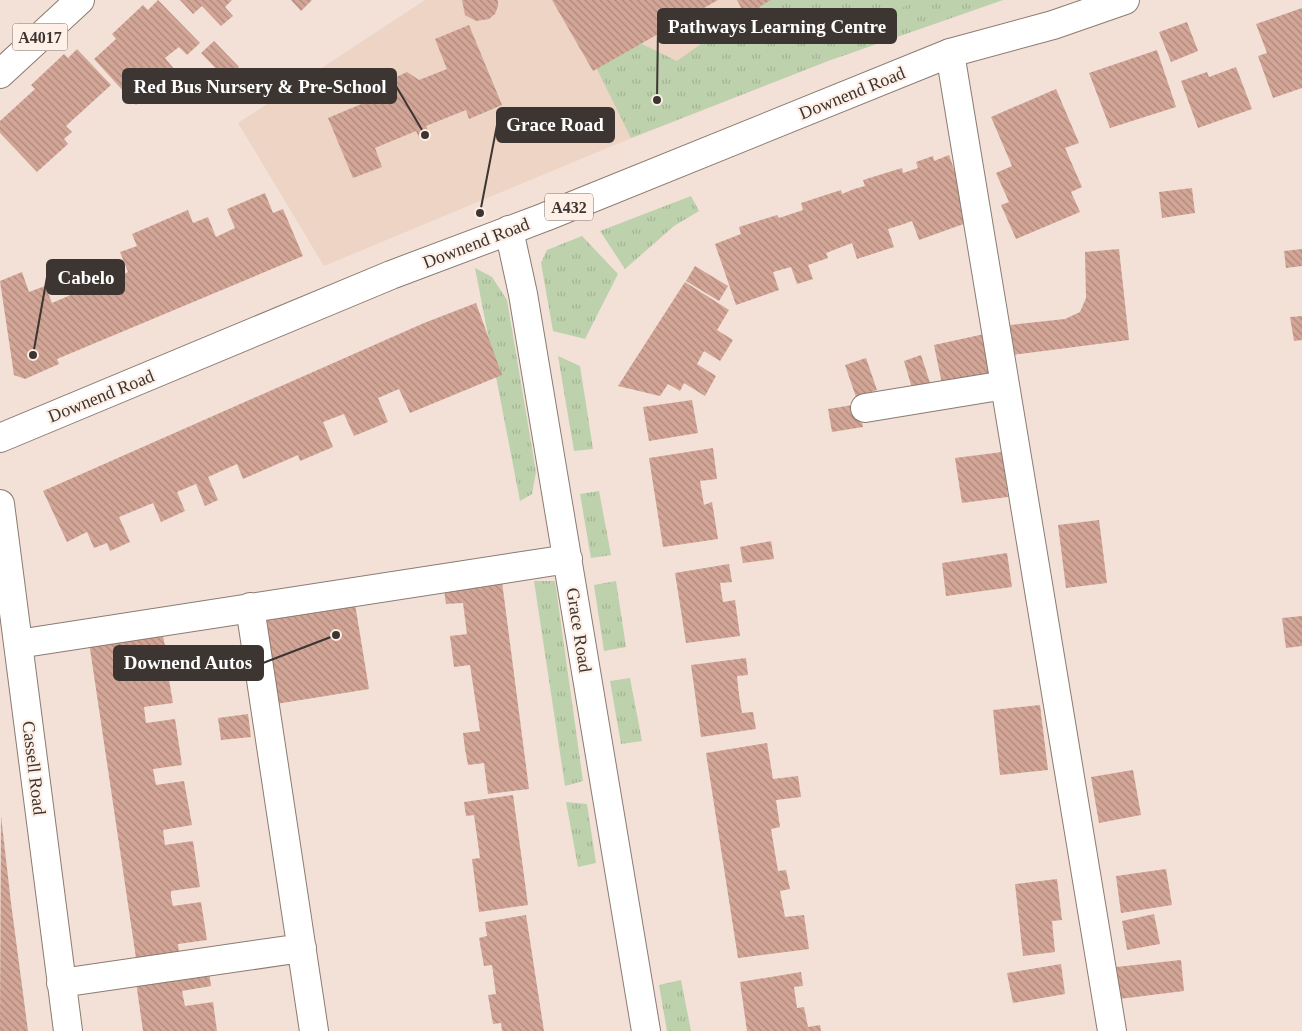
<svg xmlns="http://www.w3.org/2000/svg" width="1302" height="1031" viewBox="0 0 1302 1031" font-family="Georgia,serif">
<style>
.built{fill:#edd4c5}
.grass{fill:url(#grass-tufts)}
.park{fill:#bdd1ac}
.building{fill:url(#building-back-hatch)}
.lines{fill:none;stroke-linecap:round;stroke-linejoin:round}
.minor-casing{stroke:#8b7b71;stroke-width:30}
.major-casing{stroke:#8b7b71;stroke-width:30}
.minor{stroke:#fff;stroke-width:28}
.major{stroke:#fff;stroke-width:28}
.labels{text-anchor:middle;stroke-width:4.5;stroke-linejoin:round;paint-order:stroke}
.shield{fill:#feefe7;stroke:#766d68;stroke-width:1}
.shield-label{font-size:16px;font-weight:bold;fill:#3c3531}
.street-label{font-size:18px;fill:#3c3531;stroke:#feefe7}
.leader{fill:none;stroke:#3c3531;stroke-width:2}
.callout-dot{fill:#3c3531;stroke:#feefe7;stroke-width:2}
.callout{fill:#3c3531;stroke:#3c3531;stroke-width:2}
.callout-label{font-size:19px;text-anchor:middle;font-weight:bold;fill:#fff}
</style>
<defs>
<pattern id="grass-tufts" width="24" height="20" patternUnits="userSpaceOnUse" patternTransform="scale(1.25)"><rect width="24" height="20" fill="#bdd1ac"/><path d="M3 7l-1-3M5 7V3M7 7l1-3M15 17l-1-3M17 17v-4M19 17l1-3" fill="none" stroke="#a3b494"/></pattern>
<pattern id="building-back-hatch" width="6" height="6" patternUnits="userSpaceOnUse" patternTransform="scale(1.25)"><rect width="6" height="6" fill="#d3a697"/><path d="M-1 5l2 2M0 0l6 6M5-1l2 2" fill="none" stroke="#ac887c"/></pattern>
</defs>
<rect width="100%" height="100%" fill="#f3e1d7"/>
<!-- built -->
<path class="built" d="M425,0H1003L828,61L612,146L324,266L238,123Z"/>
<!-- grass -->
<path class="grass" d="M763,0H1003L828,61L631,138L596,67L640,43L677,61Z
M691,196L699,211L674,226L625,269L600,231Z
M582,236L618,274L585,339L553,331L541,263L547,250Z
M475,268L492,277L507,300L536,472L532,494L520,501Z
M558,356L580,366L593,449L574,451Z
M599,491L611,555L591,558L580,494Z
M534,581H555L583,781L565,786Z
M616,581L626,647L604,651L594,585Z
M630,678L642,741L621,744L610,681Z
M566,802L587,804L596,863L578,867Z
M681,980L691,1031H667L659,985Z"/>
<!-- park -->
<path class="park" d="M886,0H917L893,13Z"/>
<!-- building -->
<path class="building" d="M158,0L200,43L187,55L179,47L165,58L175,70L136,105L94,59L116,39L112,34L143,5L148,10Z
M180,0H232L225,7L233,16L221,26L202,6L193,14Z
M291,0H312L301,11Z
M462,0H498V6L495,14L489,19L476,21L465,15Z
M552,0H718L593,71Z
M737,0H771L745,15Z
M1302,8V88L1273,98L1258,56L1267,53L1256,24Z
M1187,22L1198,51L1171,62L1159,32Z
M469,25L502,105L469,119L466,110L426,126L429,133L419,137L416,131L375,148L382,167L353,178L328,118L390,92L394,78L407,72L419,80L447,69L435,39Z
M214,41L239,67L226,79L201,53Z
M77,49L111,85L66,126L72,132L64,139L68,144L37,172L0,133V121L35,89L31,85L48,69L64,54L68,58Z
M1157,50L1176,107L1110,128L1089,73Z
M1236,67L1252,109L1198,128L1181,81L1207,72L1209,77Z
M1056,89L1079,143L1065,148L1082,187L1071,192L1080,212L1016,239L1001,205L1009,202L996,173L1012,166L991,117Z
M949,155L972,221L919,240L912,221L901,225L888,229L894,247L857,259L852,243L826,253L828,258L808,265L813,279L797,284L791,267L773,272L779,290L736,305L715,244L741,234L739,227L777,215L779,218L803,210L801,203L841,190L842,194L854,189L865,186L863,180L902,168L903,173L918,168L916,162L933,156L934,161Z
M1192,188L1195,213L1162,218L1159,192Z
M265,193L273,213L283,209L303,256L57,359L59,364L25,379L14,375L0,281L22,272L29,292L45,286L52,303L73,294L65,276L100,262L107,281L128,272L120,252L137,246L132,234L188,210L193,223L208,217L216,237L235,228L227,209Z
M1119,249L1129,340L1013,355L1010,325L1065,319L1080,312L1086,298L1085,252Z
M1302,249V266L1286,268L1284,251Z
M695,266L728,286L719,301L686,281Z
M685,282L729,310L717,330L733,340L720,361L704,351L697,364L716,376L705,396L684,383L680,391L668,384L660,396L618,386Z
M476,303L502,375L410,413L399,389L378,398L388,422L354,436L344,414L323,422L333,447L300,461L298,455L243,479L237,464L208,477L218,500L205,506L196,484L177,492L185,511L161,522L153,503L119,517L130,542L110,551L107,543L94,548L87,532L67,542L43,491L424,323Z
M1302,316V340L1294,341L1290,317Z
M989,333L994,373L942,384L934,345Z
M921,355L930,383L912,388L904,361Z
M866,358L877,390L856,397L845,365Z
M692,400L698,433L649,441L643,407Z
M859,404L863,427L832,432L828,409Z
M713,448L717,479L700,481L704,505L712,502L718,539L663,547L649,458Z
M1002,452L1008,497L962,503L955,458Z
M1099,520L1107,583L1066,588L1058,525Z
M771,541L774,559L743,563L740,547Z
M1007,553L1012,587L946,596L942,563Z
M729,564L732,582L720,583L723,602L735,600L740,636L686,643L675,573Z
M502,582L529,789L488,794L484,763L468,765L465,749L463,733L480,731L470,665L454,667L450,636L467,634L463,603L446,604L444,590Z
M355,604L369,689L276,704L262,619Z
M1302,616V646L1286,648L1282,618Z
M162,631L165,646L136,651L138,666L166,662L173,703L144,707L146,723L175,719L182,765L153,769L156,785L184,781L192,825L163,830L164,837L165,845L193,841L200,887L171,891V897L173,906L201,902L207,940L178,944L179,952L136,958L89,642Z
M746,658L748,675L737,676L739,695L742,713L753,712L756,729L701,737L691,665Z
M1040,705L1048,770L1000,775L993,710Z
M248,714L251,737L221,740L218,718Z
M767,743L773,779L798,776L801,797L776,800L780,827L771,829L778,871L786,870L790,889L780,891L785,917L804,915L809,949L738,958L706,753Z
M1133,770L1141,815L1099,823L1091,777Z
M513,795L528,905L479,912L472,859L480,858L474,815L466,816L464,802Z
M1,816L11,903L28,1031H0Z
M1166,869L1172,905L1121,913L1116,876Z
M1057,879L1062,920L1052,921L1055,952L1023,956L1015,884Z
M1154,914L1160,944L1127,950L1122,921Z
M526,915L544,1031H502L501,1023L493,1024L488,995L496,994L492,965L484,966L479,938L487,936L485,922Z
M1181,960L1184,991L1119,999L1116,967Z
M208,964L211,986L182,991L185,1006L213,1002L217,1031H143L135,975Z
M1061,964L1065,994L1013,1003L1007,973Z
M801,972L803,986L794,987L797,1008L804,1007L808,1027L820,1025L821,1031H747L740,982Z"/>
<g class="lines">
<defs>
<path id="minor" d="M950,53L1112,1031
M509,230L523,294L646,1031
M865,408L1005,385
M0,504L68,1031
M250,607L314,1031
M18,644L568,559
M61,983L302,948"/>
<path id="major" d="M0,74L80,0
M0,438L391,275L545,217L950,53L1053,25L1125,0"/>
</defs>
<!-- minor casing -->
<use href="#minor" class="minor-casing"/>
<!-- major casing -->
<use href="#major" class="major-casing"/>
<!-- minor -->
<use href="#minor" class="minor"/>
<!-- major -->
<use href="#major" class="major"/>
</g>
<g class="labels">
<!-- shield labels -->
<g class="shield">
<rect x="12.5" y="23.5" width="55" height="27" rx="4"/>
<rect x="545" y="193.5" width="48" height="27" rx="4"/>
</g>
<g class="shield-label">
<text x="40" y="43">A4017</text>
<text x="569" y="213">A432</text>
</g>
<!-- street labels -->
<g class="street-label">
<text transform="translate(852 93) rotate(-22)" y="6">Downend Road</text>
<text transform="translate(476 243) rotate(-21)" y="6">Downend Road</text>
<text transform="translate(101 396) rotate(-22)" y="6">Downend Road</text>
<text transform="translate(579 630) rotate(81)" y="6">Grace Road</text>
<text transform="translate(34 768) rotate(83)" y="6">Cassell Road</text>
</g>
</g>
<!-- callouts -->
<path class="leader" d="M657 100L658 26M425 135L396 86M480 213L497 125M33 355L47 277M336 635L263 663"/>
<g class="callout-dot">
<circle cx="657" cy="100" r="5"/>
<circle cx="425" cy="135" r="5"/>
<circle cx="480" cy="213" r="5"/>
<circle cx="33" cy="355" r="5"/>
<circle cx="336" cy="635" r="5"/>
</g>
<g class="callout">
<rect x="658" y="9" width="238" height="34" rx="5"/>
<rect x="123" y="69" width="273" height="34" rx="5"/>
<rect x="497" y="108" width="117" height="34" rx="5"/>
<rect x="47" y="260" width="77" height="34" rx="5"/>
<rect x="114" y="646" width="149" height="34" rx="5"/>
</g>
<g class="callout-label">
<text x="777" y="33">Pathways Learning Centre</text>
<text x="260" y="93">Red Bus Nursery &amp; Pre-School</text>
<text x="555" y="131">Grace Road</text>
<text x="86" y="284">Cabelo</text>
<text x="188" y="669">Downend Autos</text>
</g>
</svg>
